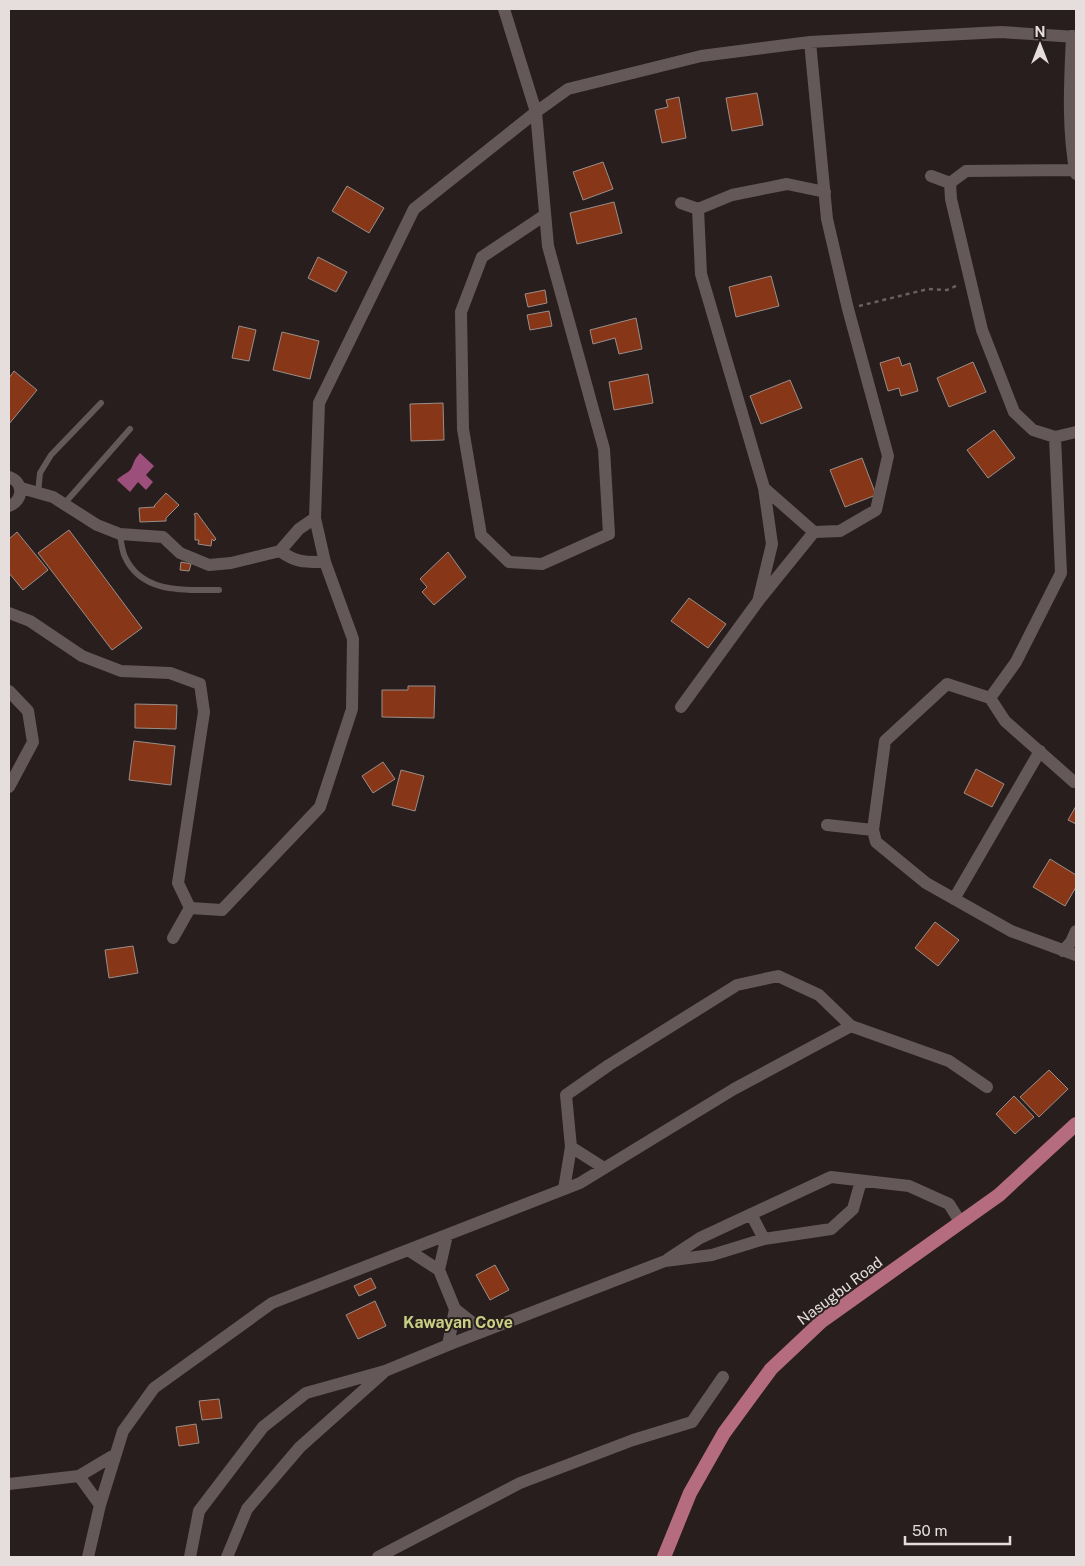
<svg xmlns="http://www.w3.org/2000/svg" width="1085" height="1566" viewBox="0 0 1085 1566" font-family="'Public Sans',sans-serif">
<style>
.water{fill:#9d4f7c}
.building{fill:#873717;stroke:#9a8e8a}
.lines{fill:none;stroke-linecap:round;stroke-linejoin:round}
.path{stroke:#69605f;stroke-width:2.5;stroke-dasharray:4 4;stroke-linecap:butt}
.service{stroke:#645958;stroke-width:6}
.minor{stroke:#645958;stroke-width:12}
.primary{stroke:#b56c7e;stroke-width:14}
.labels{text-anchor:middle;stroke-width:4;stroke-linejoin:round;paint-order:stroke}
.street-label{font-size:15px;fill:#e5dedd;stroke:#281e1d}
.neighbourhood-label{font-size:16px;font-weight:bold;fill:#c6cf82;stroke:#281e1d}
</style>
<rect width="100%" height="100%" fill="#281e1d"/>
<!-- water -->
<path class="water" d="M140,453L154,466L146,475L153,482L146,490L138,482L130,492L117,480C121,475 127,474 131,469C135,461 133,461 140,453Z"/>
<!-- building -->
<path class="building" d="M757,93L763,125L732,131L726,98Z
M679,97L686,138L662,143L655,110L668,107L666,100Z
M603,162L613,189L583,200L573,172Z
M347,186L384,208L369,233L332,211Z
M614,202L622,233L577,244L570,213Z
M318,257L347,272L336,292L308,278Z
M771,276L779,306L736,317L729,287Z
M545,290L547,303L528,307L525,294Z
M549,311L552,326L530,330L527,315Z
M636,318L642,349L619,354L615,338L593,344L590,330Z
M239,326L256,330L249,361L232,358Z
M282,332L319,341L310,379L273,370Z
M899,357L902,366L910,363L918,391L901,396L899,388L888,391L880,363Z
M973,362L986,392L949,407L937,378Z
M14,371L37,390L9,424V378Z
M648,374L653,403L614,410L609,382Z
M790,380L802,408L761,424L750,396Z
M443,403L444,440L411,441L410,404Z
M994,430L1015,458L988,478L967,450Z
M862,458L876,495L845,507L830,470Z
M166,493L179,505L166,518V521L140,522L139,508L155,507L154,506Z
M197,513L216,539L214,541L212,539L211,546L198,544L199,540H195V516L194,514Z
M69,530L142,628L112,650L38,553Z
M17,532L48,570L23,590L9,573V539Z
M448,552L466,577L434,605L422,592L427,587L420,579Z
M181,562L191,564L189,571L180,570Z
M689,598L726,624L708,648L671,621Z
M408,686H435L434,718L382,717V690H408Z
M135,704L177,705L176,729L135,728Z
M134,741L175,746L171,785L129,780Z
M383,762L395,779L373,793L362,776Z
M976,769L1004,784L992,807L964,793Z
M401,770L424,776L415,811L392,805Z
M1076,806V824L1068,820Z
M1050,859L1076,875V887L1065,906L1033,887Z
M935,922L959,940L938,966L915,948Z
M133,946L138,973L109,978L105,950Z
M1049,1070L1068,1089L1039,1117L1020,1097Z
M1014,1096L1034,1117L1015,1134L996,1114Z
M495,1265L509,1290L490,1300L476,1275Z
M371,1278L376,1288L359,1296L354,1286Z
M375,1301L386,1326L358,1339L346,1315Z
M219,1399L222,1418L202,1420L199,1401Z
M196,1424L199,1443L179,1446L176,1427Z"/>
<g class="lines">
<!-- path -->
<path class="path" d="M859,306L928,289L947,290L958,285"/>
<!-- service -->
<path class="service" d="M38,493L40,473L51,455L101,403
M64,504L130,429
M120,534C121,542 122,551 125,557C142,594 185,590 219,590"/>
<!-- minor -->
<path class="minor" d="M504,9L536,112L548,246L604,449L609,534L542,564L509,562L481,535L463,429L461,312L482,257L545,215
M1072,36C1070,80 1067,130 1076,174
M810,42L827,219L848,309L888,456L876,510L840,531L814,532L764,488L701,274L698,209L732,195L787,184L825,192
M1075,170L966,171L950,183L951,199L982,330L1014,412L1033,430L1055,437L1076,432
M931,176L950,183
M681,203L698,209
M9,477C24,482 24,500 9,506
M21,488L53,497L97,525L120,534L163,537L180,553L209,565L231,563L280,551
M315,518L299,529L280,551C297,563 304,562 325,562
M759,598L772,544L764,488
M9,613L30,621L82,656L121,671L170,673L200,684L204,712L178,883L190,908L222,910L320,807L352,709L353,639L325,562L315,518L319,403L414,209L536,112L568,89L701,56L810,42L1001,32L1076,37
M9,691L28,711L33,742L9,787
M990,698L1016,662L1061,573L1055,437
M681,707L759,600L814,532
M1076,782H1074L1005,721L990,698L947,684L885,741L873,830L876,842L926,883L1011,931L1076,955
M827,825L873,830
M954,899L1040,751
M173,938L190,908
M1063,951L1071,942L1076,931
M571,1147L566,1095L609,1065L737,985L778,976L819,995L851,1026L949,1061L987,1087
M564,1189L571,1147L604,1168
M751,1214L764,1239
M408,1250L439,1270L447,1235
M668,1259L700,1238L831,1177L909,1186L949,1204L961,1223
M439,1270L455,1309
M448,1345L455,1309L483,1331
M9,1484L79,1476
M100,1505L79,1476L116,1454
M88,1557L100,1505L123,1431L154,1388L272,1303L580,1183L734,1089L851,1026
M190,1557L199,1511L263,1427L306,1393L385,1371L453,1343L665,1261L712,1255L764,1239L831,1229L853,1209L861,1181
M227,1557L247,1509L300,1447L383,1373
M378,1557L520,1483L633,1440L692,1422L723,1377"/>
<!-- primary -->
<path class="primary" d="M664,1557L690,1493L724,1433L771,1369L822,1321L999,1195L1076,1124"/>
</g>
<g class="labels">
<!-- street labels -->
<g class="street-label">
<text transform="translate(840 1291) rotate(-37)" y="5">Nasugbu Road</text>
</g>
<!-- neighbourhood labels -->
<g class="neighbourhood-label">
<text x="458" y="1328">Kawayan Cove</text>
</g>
</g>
<!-- border -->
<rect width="1085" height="1566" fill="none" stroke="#e5dedd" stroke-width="20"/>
<!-- north arrow -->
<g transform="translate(1040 45)" stroke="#281e1d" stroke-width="4" paint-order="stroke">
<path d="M0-4L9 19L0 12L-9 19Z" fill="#e5dedd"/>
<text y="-8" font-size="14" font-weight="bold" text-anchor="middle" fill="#e5dedd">N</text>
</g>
<!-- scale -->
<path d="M905 1536v8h105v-8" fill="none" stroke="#e5dedd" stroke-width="2.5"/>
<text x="912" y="1536" font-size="15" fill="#e5dedd" stroke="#281e1d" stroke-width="4" paint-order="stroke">50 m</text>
</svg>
